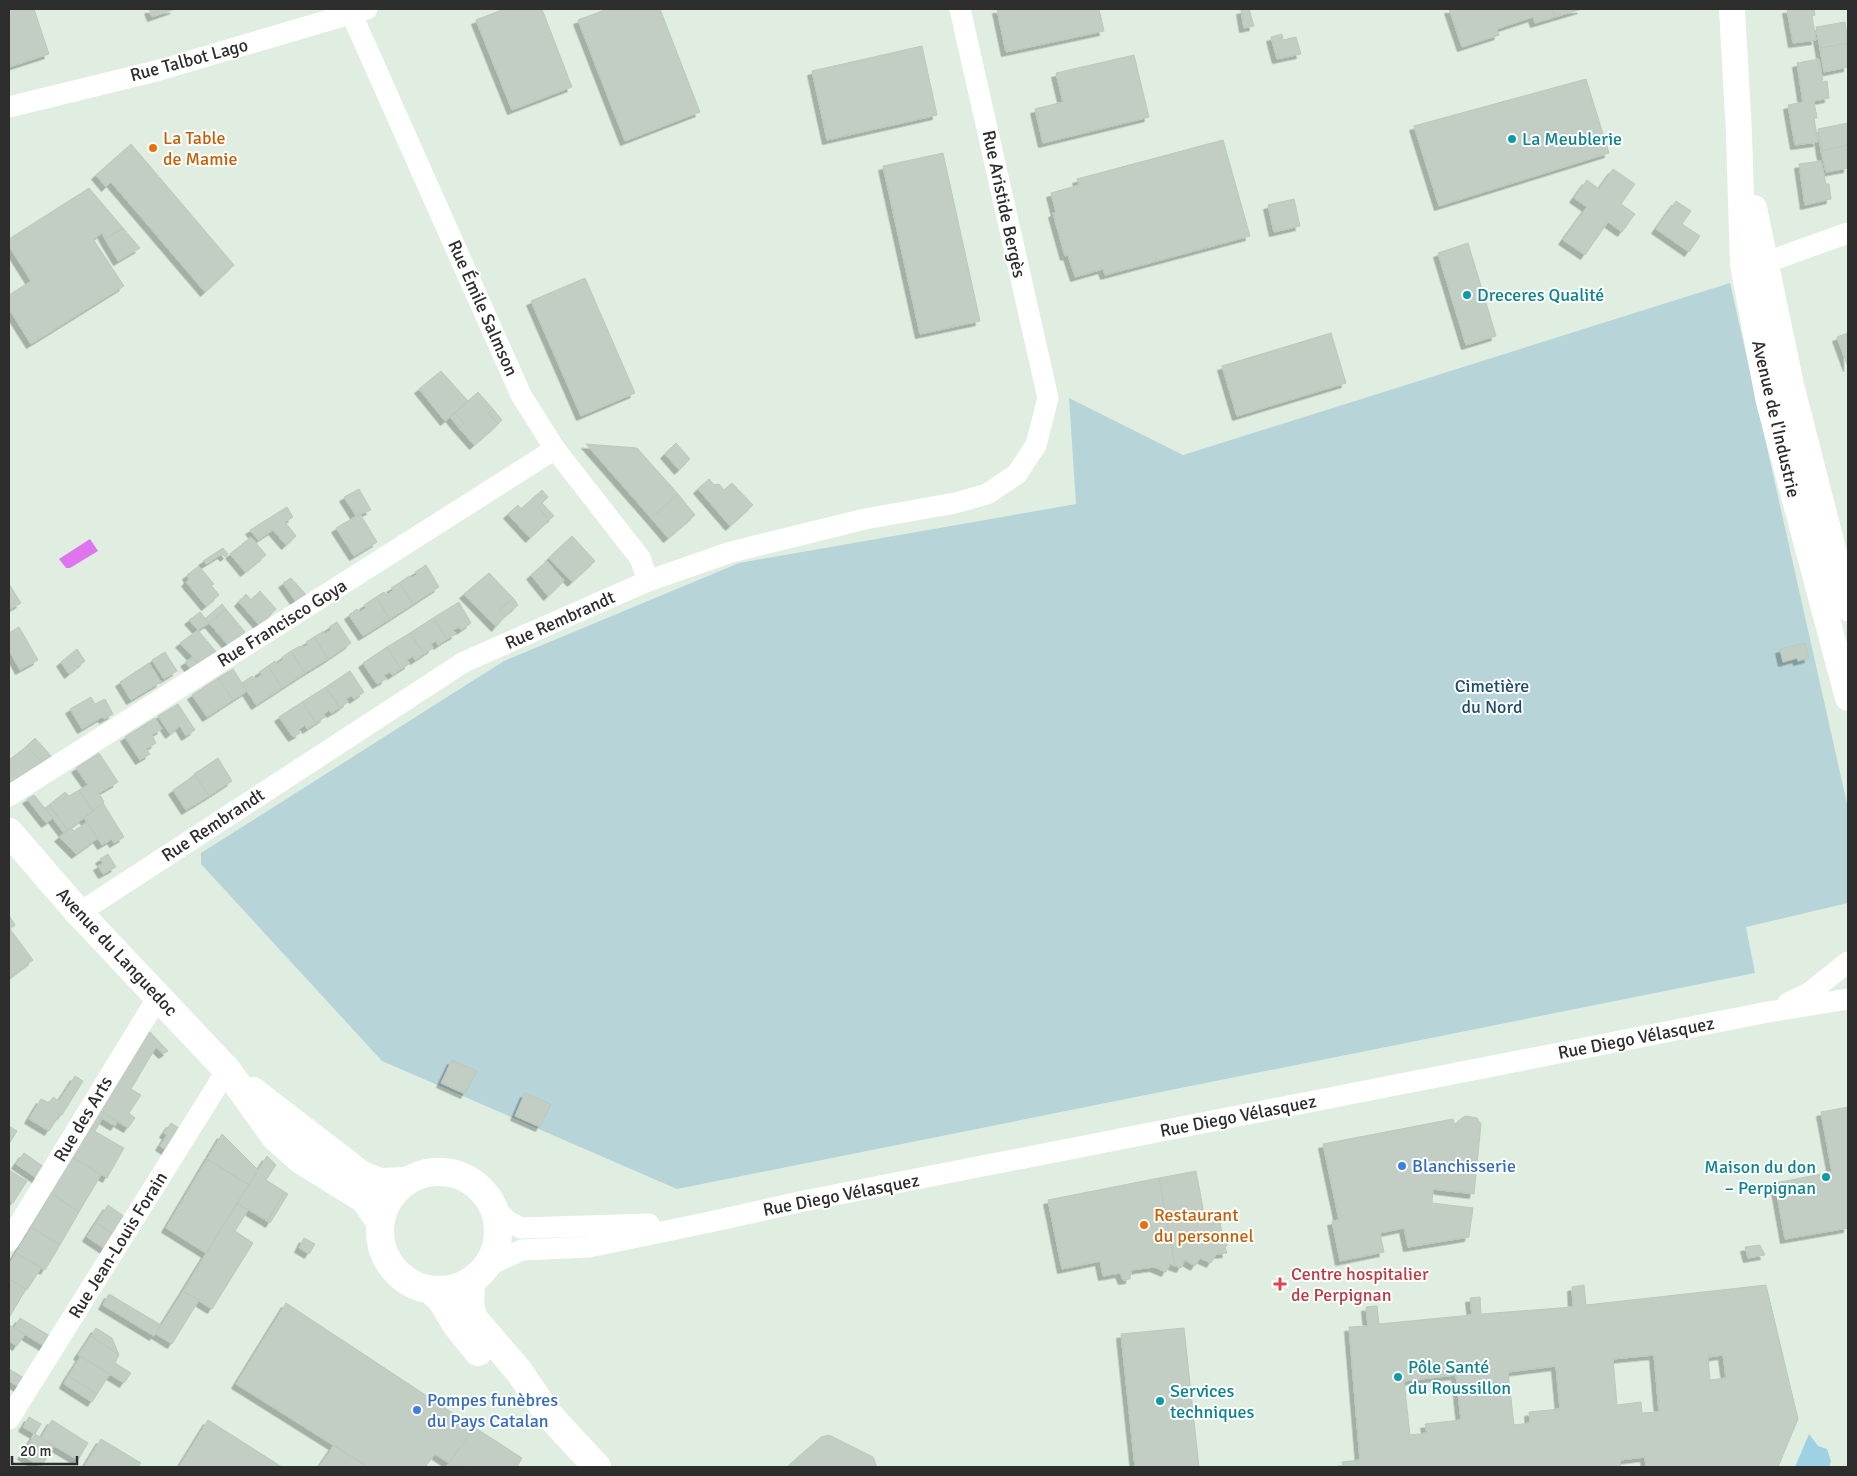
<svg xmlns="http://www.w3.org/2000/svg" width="1857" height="1476" viewBox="0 0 1857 1476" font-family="Signika,sans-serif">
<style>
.green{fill:#9dd1e3}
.cemetery{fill:#b7d4d8}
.water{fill:#de75ee}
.building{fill:#c2cdc4;stroke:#b9cabd;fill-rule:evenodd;filter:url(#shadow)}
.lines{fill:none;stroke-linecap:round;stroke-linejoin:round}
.minor{stroke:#fff;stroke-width:21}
.tertiary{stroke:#fff;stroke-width:26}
.secondary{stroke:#fff;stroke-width:28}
.culture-dot{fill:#0f9aa8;stroke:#fff;stroke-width:2}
.food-dot{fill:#e8710a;stroke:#fff;stroke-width:2}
.shop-dot{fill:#3f7fe0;stroke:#fff;stroke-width:2}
.health-dot{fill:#e0444e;stroke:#fff;stroke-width:2}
.labels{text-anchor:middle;stroke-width:4;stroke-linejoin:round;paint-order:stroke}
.street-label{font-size:18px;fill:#2d2d2d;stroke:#fff}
.food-label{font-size:18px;fill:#c56008;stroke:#fff;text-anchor:start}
.culture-label{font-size:18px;fill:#0d838f;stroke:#fff;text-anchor:start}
.park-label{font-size:18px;fill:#1c4c6b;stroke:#fff}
.shop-label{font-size:18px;fill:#366cbe;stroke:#fff;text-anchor:start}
.health-label{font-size:18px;fill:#be3a42;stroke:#fff;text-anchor:start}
</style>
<defs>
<filter id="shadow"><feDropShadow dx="-4.5" dy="4.5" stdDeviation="0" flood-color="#0004"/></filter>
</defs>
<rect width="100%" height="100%" fill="#e0eee2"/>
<!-- green -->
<path class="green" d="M1809,1434L1818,1446L1827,1449L1831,1461L1829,1467H1795Z"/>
<!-- cemetery -->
<path class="cemetery" d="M1730,283L1848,808V903L1746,927L1755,973L677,1189L382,1061L201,864V853L504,661L739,563L1076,504L1069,398L1183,455Z"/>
<!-- water -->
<path class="water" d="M90,539L98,551L70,568H66L59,559Z"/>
<!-- building -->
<path class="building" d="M9,9H34L49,54L9,67Z
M149,9H175L152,17Z
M504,9H542L572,87L512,110L476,20Z
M607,9H660L700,112L625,141L578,20Z
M997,9H1099L1104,31L1006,52Z
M1249,9L1254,26L1244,28L1241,10Z
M1449,9H1552L1555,17L1535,23L1533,17L1497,29L1499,35L1462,47Z
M1552,9H1582L1555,17Z
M1787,9H1814L1815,15L1812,16L1816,40L1793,43Z
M1845,22L1848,43L1820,48L1816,27Z
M1282,34L1283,40L1296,37L1301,54L1277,59L1271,37Z
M1848,43V67L1824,72L1820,48Z
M922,46L937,115L827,140L812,71Z
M1134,55L1149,117L1043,143L1035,109L1063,102L1056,73Z
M1819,59L1823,82L1827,81L1829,98L1814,101L1817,118H1814L1818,142L1795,145L1788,105L1803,102L1797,63Z
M1586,79L1609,153L1439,206L1414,126Z
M1848,123V145L1821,151L1818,129Z
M1223,140L1250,236L1105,275L1103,269L1075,277L1068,255L1065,256L1053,213L1056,212L1051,193L1079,185L1077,179Z
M131,144L234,265L205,292L111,182L106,187L96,175Z
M1848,145V168L1826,172L1821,151Z
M943,153L980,321L920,334L883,166Z
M1821,161L1826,184H1829L1831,199L1805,205L1799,164Z
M1613,169L1635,184L1621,204L1635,214L1622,232L1608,222L1585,255L1563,240L1587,207L1574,198L1587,180L1599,189Z
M89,188L123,228L105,239L102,233L93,239L124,286L31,344L9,309V295L31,281L9,246V239Z
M1294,199L1300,226L1274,232L1268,205Z
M1676,201L1691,211L1682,224L1700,236L1689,252L1656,229Z
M123,228L140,248L118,261L105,239Z
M1468,243L1496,336L1466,345L1438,253Z
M585,278L635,393L581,416L531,301Z
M1331,333L1346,383L1237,416L1222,366Z
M1848,333V367L1837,337Z
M441,371L468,401L445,421L419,389Z
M478,392L493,409L488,413L498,424L474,445L459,428L464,423L455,413Z
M493,409L502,420L498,424L488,413Z
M455,413L464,423L459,428L450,417Z
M676,443L690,459L679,470L665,454Z
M586,444L637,448L678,494L651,518Z
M709,479L714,485L719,484L724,490L732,483L753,505L730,526L698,489Z
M359,489L371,510L356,516L344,497Z
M542,490L548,497L538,507L549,520L530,538L508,514L518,505L521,509Z
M678,494L695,515L668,538L651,518Z
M542,503L554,516L549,520L538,507Z
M287,507L293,517L285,522L296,536L286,545L273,530L258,540L250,530Z
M360,514L377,542L354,556L336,528Z
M572,536L595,561L572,582L549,558Z
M251,537L266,555L245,572L230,554Z
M223,548L228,554L225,557L222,554L206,564L203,561Z
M547,561L564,581L548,596L531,575Z
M426,565L439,587L413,604L399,583L409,576L411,578L417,575L415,572Z
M199,566L214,584L211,585L219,595L206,606L186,582L189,579L187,575Z
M489,573L513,598L499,610L505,616L496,627L464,594Z
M291,578L310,599L299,606L283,583Z
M399,583L413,604L390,619L376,597L384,592L386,595L393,591L391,588Z
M9,584L21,603L9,610Z
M260,591L276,609L260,626L239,602L246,594L251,600Z
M376,597L390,619L363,636L349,615L357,609L360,612L366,608L364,605Z
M513,598L518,605L505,616L499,610Z
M459,602L471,623L461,630L459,627L453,630L456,634L447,639L433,618Z
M222,604L226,609L209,623L205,619Z
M226,609L245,632L229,646L209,623Z
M200,612L209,623L198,630L189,620Z
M433,618L447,639L438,645L436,641L431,644L433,648L424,654L410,633Z
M337,622L351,643L328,659L314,637L324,631L325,634L331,630L329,627Z
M19,627L38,660L20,670L9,650V633Z
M198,630L217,653L203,668L180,643Z
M410,633L424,654L415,660L413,656L407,660L409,664L401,669L387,647Z
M314,637L328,659L305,673L291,651L300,646L301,648L308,645L306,642Z
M1805,643L1809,658L1798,661L1797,658L1783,662L1780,649Z
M387,647L401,669L392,675L390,672L384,675L386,679L377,684L363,663Z
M77,649L85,661L69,674L61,662Z
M291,651L305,673L282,688L268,666L275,661L277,664L283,660L281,658Z
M165,652L177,671L164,679L152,660Z
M193,657L203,668L195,674L185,662Z
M149,663L161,682L131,700L120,682Z
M268,666L282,688L256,705L242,683L252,676L255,679L262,675L259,672Z
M233,669L247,691L233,700L218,678Z
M350,671L364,692L354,699L351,696L346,699L348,702L340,708L326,687Z
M218,678L233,700L207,717L192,695Z
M326,687L340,708L331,713L329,710L324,714L325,717L316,723L302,702Z
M91,697L95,704L105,699L113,714L104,719L102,717L82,729L70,709Z
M302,702L316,723L307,729L305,725L299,729L300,733L293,737L279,717Z
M178,704L195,730L186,736L180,726L170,734L158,716Z
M155,718L162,729L152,735L156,743L146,749L150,754L140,760L125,737Z
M35,738L52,757L44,765L27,746Z
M27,746L45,766L12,786L9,782V760Z
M99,753L118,782L99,793L104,802L93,811L79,790L88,785L76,768Z
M218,758L232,781L209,796L194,774Z
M195,775L209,796L186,810L173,790Z
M79,790L93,811L68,830L49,805L65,792L69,796Z
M34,795L53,818L46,823L27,799Z
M103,803L124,837L114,843L112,839L102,845L84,818Z
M49,805L68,830L64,833L45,808Z
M87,822L98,838L76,854L59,837L71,828L74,831Z
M108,854L116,867L103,874L98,866L103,863L100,859Z
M9,915L15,925L10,929L33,960L9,978Z
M149,1031L168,1051L163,1054L156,1047L131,1089L141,1095L129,1113L135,1118L128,1128L100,1111Z
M452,1060L477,1071L465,1094L441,1083Z
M75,1076L83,1081L62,1115L60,1114L49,1131L29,1119L41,1099L49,1103L53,1097L59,1101Z
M525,1093L551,1104L540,1127L515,1116Z
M1848,1107V1228L1785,1239L1775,1183L1832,1172L1821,1112Z
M100,1111L118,1121L115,1126L97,1115Z
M97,1115L102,1119L95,1131L89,1128Z
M1465,1116L1477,1118L1481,1124L1474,1194L1433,1189L1432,1203L1473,1208L1469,1237L1408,1247L1404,1228L1380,1233L1384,1252L1340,1261L1332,1221L1339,1220L1323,1144L1453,1119L1456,1129L1458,1121Z
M171,1123L179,1128L166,1150L160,1146L167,1135L164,1133Z
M9,1126L17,1131L9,1144Z
M89,1128L124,1148L107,1178L72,1157Z
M222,1134L258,1170L249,1185L207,1159Z
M24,1153L44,1167L38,1179L16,1164Z
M267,1156L276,1165L266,1180L285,1192L267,1221L237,1203Z
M72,1157L101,1175L79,1212L51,1193Z
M207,1159L249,1185L206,1253L166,1228Z
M9,1170L27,1181L13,1203L9,1200Z
M1196,1171L1206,1224L1220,1220L1222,1234L1232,1240L1225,1247L1227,1253L1216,1254L1211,1263L1200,1258L1195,1266L1185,1260L1181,1268L1175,1266L1159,1178Z
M1159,1178L1175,1266L1170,1264L1166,1272L1154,1267L1131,1270L1130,1279L1123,1280L1120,1273L1103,1276L1100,1261L1062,1269L1048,1200Z
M285,1192L288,1194L270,1223L267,1221Z
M51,1193L79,1212L60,1245L31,1227Z
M237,1203L248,1210L235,1231L253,1243L212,1309L183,1291Z
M108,1205L125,1217L114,1235L96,1223Z
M96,1223L114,1235L105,1249L87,1237Z
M31,1227L60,1245L45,1270L16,1253Z
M304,1238L315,1244L309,1254L299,1248Z
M1760,1245L1765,1255L1748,1258L1745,1247Z
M16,1253L41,1268L27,1290L9,1279V1265Z
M9,1279L26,1289L9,1318Z
M1584,1285L1586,1305L1766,1285L1798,1419L1778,1467H1646L1645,1457L1620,1460L1621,1467H1343L1342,1462L1360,1460L1349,1327L1368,1326L1366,1307L1377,1306L1379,1324L1472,1315L1470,1298L1480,1297L1481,1314L1573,1307L1572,1287ZM1654,1355L1659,1412L1642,1413L1641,1402L1617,1405L1613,1359ZM1723,1355L1726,1378L1710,1380L1708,1357ZM1556,1366L1560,1409L1529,1412L1530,1423L1514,1425L1508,1372ZM1456,1375L1461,1420L1425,1424L1427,1433L1410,1435L1404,1381Z
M183,1291L199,1300L172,1344L156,1334Z
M109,1294L161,1325L154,1336L103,1305Z
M286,1303L474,1427L449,1463L435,1454L426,1466L427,1467H368L236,1384Z
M20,1318L50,1336L44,1346L14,1328Z
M9,1325L25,1334L17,1346L9,1341Z
M96,1328L112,1338L119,1355L91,1336Z
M1184,1328L1199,1467H1135L1121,1334Z
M91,1336L119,1355L115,1363L131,1373L124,1383L78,1355Z
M81,1356L110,1374L97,1394L68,1376Z
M9,1369L24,1378L19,1387L9,1381Z
M68,1376L97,1394L92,1402L64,1384Z
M29,1417L41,1424L35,1434L23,1427Z
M52,1420L88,1443L78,1460L41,1438Z
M208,1420L282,1467H179Z
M474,1427L522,1458L517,1467L447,1466Z
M35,1434L54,1446L41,1467L22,1455Z
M829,1435L873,1457L877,1467H787L821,1437Z
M101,1439L141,1463L138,1467H84Z
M334,1445L368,1467H319Z"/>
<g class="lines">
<!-- minor -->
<path class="minor" d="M352,15L521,395L555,449L640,558L648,581
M9,107L156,71L367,9
M1751,263L1778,258L1848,233
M9,796L555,449
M79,913L464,662L648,581L731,552L865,519L955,503L987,494L1017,474L1036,445L1048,398L960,9
M1788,1003L1809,993L1848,962
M496,1210L509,1222L521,1228L649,1224
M9,1241L158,997
M487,1266L522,1250L589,1247L710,1222L804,1201L1768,1012L1848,999
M9,1419L227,1070"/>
<!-- tertiary -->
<path class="tertiary" d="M1732,9L1739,134L1743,265L1769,402L1848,698
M1754,208L1791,385L1848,608"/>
<!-- secondary -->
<path class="secondary" d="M9,832L79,913L227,1070L276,1138L301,1160L364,1199L380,1222
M253,1091L362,1175L380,1182L407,1181
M380 1231a59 59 0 1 1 118 0a59 59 0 1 1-118 0Z
M471,1281L470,1305L474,1319L518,1370L548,1414L597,1467
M431,1290L442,1301L457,1326L478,1352"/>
</g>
<!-- markers -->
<g class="culture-dot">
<circle cx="1512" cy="139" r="5"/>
<circle cx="1467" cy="295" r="5"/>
<circle cx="1826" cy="1177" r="5"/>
<circle cx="1398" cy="1377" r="5"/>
<circle cx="1160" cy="1401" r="5"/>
</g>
<g class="food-dot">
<circle cx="153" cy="148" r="5"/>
<circle cx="1144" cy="1225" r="5"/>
</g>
<g class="shop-dot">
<circle cx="1402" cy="1166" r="5"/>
<circle cx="417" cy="1410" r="5"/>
</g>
<path class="health-dot" d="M1277.5 1276.5h5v5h5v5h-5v5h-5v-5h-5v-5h5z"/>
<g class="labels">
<!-- street labels -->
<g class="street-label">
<text transform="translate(189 60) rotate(-15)" y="6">Rue Talbot Lago</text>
<text transform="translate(1004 204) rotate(78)" y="6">Rue Aristide Bergès</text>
<text transform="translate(483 308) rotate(66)" y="6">Rue Émile Salmson</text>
<text transform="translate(1776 419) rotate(77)" y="6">Avenue de l'Industrie</text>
<text transform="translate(560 620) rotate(-24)" y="6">Rue Rembrandt</text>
<text transform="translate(282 623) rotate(-32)" y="6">Rue Francisco Goya</text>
<text transform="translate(213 825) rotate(-33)" y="6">Rue Rembrandt</text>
<text transform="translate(117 952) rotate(47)" y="6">Avenue du Languedoc</text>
<text transform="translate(1636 1038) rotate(-11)" y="6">Rue Diego Vélasquez</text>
<text transform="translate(1238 1116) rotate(-11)" y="6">Rue Diego Vélasquez</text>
<text transform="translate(83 1119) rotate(-59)" y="6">Rue des Arts</text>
<text transform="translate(841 1195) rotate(-11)" y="6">Rue Diego Vélasquez</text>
<text transform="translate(118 1245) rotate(-58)" y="6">Rue Jean-Louis Forain</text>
</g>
<!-- food labels -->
<g class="food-label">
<text x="163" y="144">La Table<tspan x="163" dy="21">de Mamie</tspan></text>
<text x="1154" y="1221">Restaurant<tspan x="1154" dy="21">du personnel</tspan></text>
</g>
<!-- culture labels -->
<g class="culture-label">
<text x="1522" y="145">La Meublerie</text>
<text x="1477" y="301">Dreceres Qualité</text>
<text x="1816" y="1173" text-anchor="end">Maison du don<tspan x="1816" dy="21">– Perpignan</tspan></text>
<text x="1408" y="1373">Pôle Santé<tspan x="1408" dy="21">du Roussillon</tspan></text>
<text x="1170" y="1397">Services<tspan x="1170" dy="21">techniques</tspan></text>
</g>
<!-- park labels -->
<g class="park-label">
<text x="1492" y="692">Cimetière<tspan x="1492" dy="21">du Nord</tspan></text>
</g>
<!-- shop labels -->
<g class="shop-label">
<text x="1412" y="1172">Blanchisserie</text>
<text x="427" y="1406">Pompes funèbres<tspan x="427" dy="21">du Pays Catalan</tspan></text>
</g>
<!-- health labels -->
<g class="health-label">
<text x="1291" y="1280">Centre hospitalier<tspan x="1291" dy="21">de Perpignan</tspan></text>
</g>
</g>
<!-- border -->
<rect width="1857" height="1476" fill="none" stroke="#2d2d2d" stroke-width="20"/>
<!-- scale -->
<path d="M12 1456v8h65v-8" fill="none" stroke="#2d2d2d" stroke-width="2.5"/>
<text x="20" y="1456" font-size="15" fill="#2d2d2d" stroke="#ffffff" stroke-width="4" paint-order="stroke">20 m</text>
</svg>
